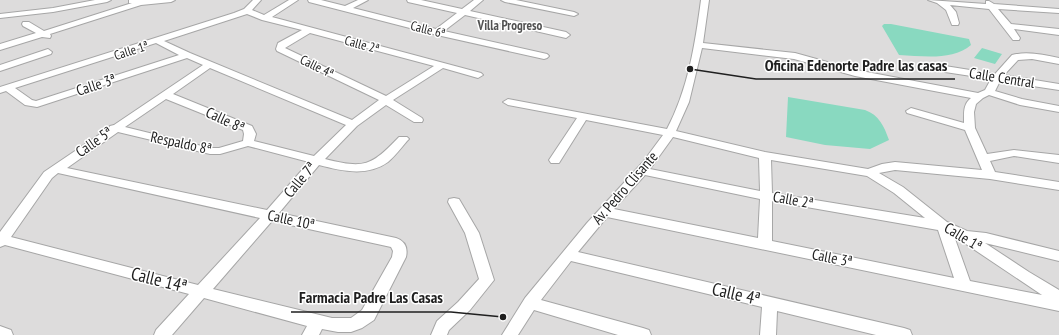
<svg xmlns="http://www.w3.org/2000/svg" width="1059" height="335" viewBox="0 0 1059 335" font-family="'PT Sans Narrow',sans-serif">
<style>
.residential{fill:#dddcdc}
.pitch{fill:#89d9c0}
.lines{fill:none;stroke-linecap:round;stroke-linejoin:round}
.minor-casing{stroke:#a6a6a6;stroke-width:2}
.minor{fill:#fff;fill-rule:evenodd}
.labels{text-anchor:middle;stroke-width:3;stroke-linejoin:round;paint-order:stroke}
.far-neighbourhood-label{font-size:13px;font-weight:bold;fill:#525252;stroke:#fff}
.far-street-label{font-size:13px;fill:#1f1f1f;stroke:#fff}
.street-label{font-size:15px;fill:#1f1f1f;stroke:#fff}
.near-street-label{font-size:18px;fill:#1f1f1f;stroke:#fff}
.leader{fill:none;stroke:#1f1f1f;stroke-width:1.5}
.callout-dot{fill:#1f1f1f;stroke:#fff;stroke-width:1.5}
.callout-label{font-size:16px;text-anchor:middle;font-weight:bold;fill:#1f1f1f;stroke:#fff;stroke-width:3;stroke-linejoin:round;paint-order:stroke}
</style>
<rect width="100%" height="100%" fill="#efede6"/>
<!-- residential -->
<path class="residential" d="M0,0H1059V335H0Z"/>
<!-- pitch -->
<path class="pitch" d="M884,24H891L969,39L971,45C952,61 923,56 899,55L882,26Z
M982,48L1002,54L995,64L974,58Z
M788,97L865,110C879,115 884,126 889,140L870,149L825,145L786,137Z"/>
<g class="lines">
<defs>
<path id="minor" d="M95,0H111L107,2L53,12L0,18V14L53,8Z
M129,0H175L171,2L141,5L50,34L51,36L50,38L42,37L0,50V44L36,33L23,26L22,24L23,22H29L44,31L132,3H129Z
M253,0H261L252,10L264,15L289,0H298L272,17L481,73L483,75L478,78L443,68L393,100L422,118L423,120L422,122H414L386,105L357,126L325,159C365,169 371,166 399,137H407L409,139L407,141C401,148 395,156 388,162C367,177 342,171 319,165L279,213L396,238C405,241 408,248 406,257L374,320L362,328L351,332H338L322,329L319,335H302L307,326L204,298L172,335H154L156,330L189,294L5,245L0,247V232L44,172L109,128L110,126L114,125L203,65L187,58L37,107L25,105L6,91L0,93V87L234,13L244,9ZM247,14L262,20L302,30L278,43L276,49L277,51L379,100L352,120L190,53L164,41ZM310,33L434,66L386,96L285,48ZM156,43L179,55L36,101L32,100L15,88ZM210,68L346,125L314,156L254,141L256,134L252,126L173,94ZM166,99L243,130L244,134L243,141L219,148H210L125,127ZM118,132L210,154H220L248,146L309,162L267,210L67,168ZM58,173L260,218L198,285L11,237L52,178ZM272,221L391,247L393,251L392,257L362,310L351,318H332L213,289Z
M308,0H321L345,6L358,0H368L353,8L436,29L457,13L408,2L407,0H421L462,9L474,0H483L470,11L566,32L570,35L566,38L465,15L444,31L547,54L549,56L547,58L544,59L437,35L309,2Z
M501,0H516L574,12L578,14L574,16L505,2Z
M701,0H709L703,43L795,53L856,70L978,93L985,90L991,79L945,72L940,69L945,66L995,74L1012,55C1028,51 1043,55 1059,58V64L1032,59L1018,60L1004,75L1059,84V90L1000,81L995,91L1022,99L1059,106V112L1020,105L989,95L983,98L976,104L974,112L975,128L987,154L1014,150L1059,155V163L1014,156L990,161L995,172L1059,182V190L990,179L895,170L879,173L903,187L947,222L967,231L986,233L1059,251V261L985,243L1029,272L1059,290V311L607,217L578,252L904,328L910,330L912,335H876L777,311L776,335H760L762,307L571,261L541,300L643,328L649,330L651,335H618L534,310L518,335H502L525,298L587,223L643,162L663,135L586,120L559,163H551L549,160L577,118L508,105L503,102L508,99L667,129C688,89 695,45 701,0ZM702,48L794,59L855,76L971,98C963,104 964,113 964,123L911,108L906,111L907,113L965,130L982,170L895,162L882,164L868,169L765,152L676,131L689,102ZM673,137L759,158L760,191L650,169ZM771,160L867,176L894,193L925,218L772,193ZM645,175L760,199L758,238L614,209ZM772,201L938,230L954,278L772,241ZM954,236L1042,295L970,281Z
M928,0L986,4V1H989L994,4L1059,9V13L998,9L1011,24L1059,29V35L1014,29L1020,38L1019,40H1013L989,9L950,5L956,12L959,23L958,25H952L946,10L937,3Z
M48,49L52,52L51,54L0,71V65Z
M454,198L459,199L479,233L494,280L470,310L449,330L447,335H431L437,321L458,302L479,279L465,233L448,202L449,199Z
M0,326L11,330L13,335H0Z"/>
</defs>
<!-- minor casing -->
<use href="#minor" class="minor-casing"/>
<!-- minor -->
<use href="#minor" class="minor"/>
</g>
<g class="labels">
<!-- far-neighbourhood labels -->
<g class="far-neighbourhood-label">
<text x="510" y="30">Villa Progreso</text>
</g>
<!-- far-street labels -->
<g class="far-street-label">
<text transform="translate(428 29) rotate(14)" y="5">Calle 6ª</text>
<text transform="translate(362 44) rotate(15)" y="5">Calle 2ª</text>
<text transform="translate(131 50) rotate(-18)" y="5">Calle 1ª</text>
<text transform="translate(317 66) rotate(26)" y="5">Calle 4ª</text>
</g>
<!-- street labels -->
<g class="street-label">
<text transform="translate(1002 78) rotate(9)" y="5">Calle Central</text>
<text transform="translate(96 85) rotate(-18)" y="5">Calle 3ª</text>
<text transform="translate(225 120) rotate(25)" y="5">Calle 8ª</text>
<text transform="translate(94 142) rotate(-35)" y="5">Calle 5ª</text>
<text transform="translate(181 143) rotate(12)" y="5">Respaldo 8ª</text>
<text transform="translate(300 180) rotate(-50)" y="5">Calle 7ª</text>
<text transform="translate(625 188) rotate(-49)" y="5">Av. Pedro Clisante</text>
<text transform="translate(793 200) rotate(10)" y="5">Calle 2ª</text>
<text transform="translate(291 220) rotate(12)" y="5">Calle 10ª</text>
<text transform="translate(963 237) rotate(31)" y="5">Calle 1ª</text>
<text transform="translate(832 258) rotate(11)" y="5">Calle 3ª</text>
</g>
<!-- near-street labels -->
<g class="near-street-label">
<text transform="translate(159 280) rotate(14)" y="6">Calle 14ª</text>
<text transform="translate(736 294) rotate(13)" y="6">Calle 4ª</text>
</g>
</g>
<!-- callouts -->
<path class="leader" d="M690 69L756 79H955M503 317L451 312H291"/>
<g class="callout-dot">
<circle cx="690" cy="69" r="4"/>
<circle cx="503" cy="317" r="4"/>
</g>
<g class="callout-label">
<text x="856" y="71">Oficina Edenorte Padre las casas</text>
<text x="371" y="303">Farmacia Padre Las Casas</text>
</g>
</svg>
